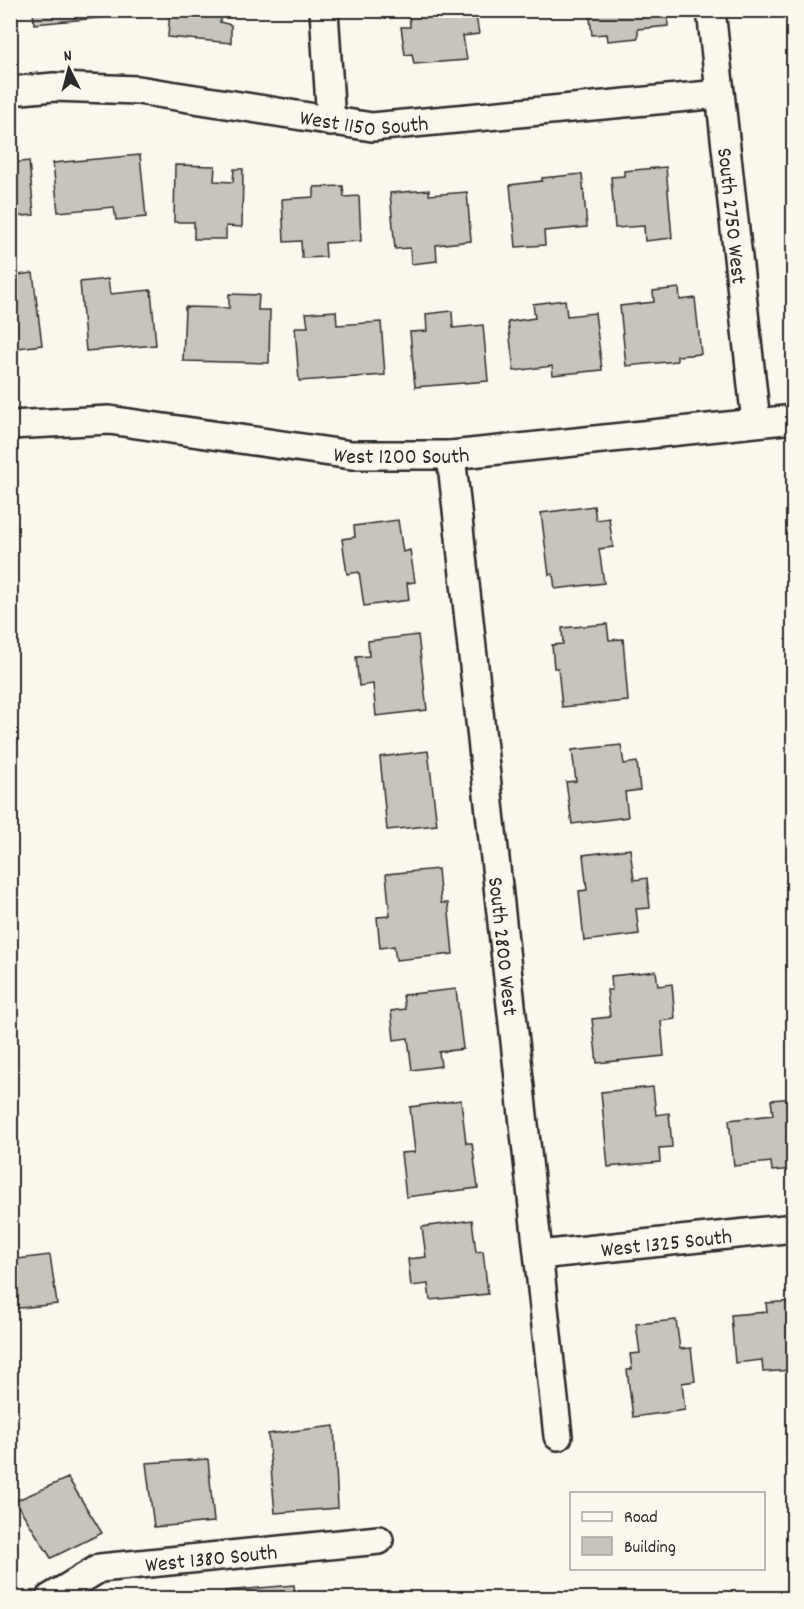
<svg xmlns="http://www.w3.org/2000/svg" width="804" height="1609" viewBox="0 0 804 1609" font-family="Dekko,sans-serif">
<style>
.building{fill:#c7c4bc;stroke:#2b2b2b;stroke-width:1.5}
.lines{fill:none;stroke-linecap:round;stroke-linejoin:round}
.minor-casing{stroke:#2b2b2b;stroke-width:32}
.minor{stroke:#fbf7ec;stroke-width:27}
.labels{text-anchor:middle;stroke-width:6;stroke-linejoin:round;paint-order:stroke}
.street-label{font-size:22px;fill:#2b2b2b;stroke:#fbf7ec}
</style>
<rect width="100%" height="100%" fill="#fbf7ec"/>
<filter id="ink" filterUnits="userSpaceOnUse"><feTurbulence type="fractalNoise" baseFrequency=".0167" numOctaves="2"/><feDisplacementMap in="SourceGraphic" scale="12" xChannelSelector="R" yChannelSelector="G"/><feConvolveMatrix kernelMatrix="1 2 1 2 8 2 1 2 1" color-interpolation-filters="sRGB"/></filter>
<g filter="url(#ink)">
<!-- building -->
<path class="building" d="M33,10H109V17L34,24Z
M170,10H234V15H223L220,22L231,25V43L168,37Z
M409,10H475L479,34L463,36L467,60L414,64L412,54L405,55L401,27H410Z
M589,10H667L668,26L638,29V38L608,41L607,34L592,35Z
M140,155L146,217L116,220L114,207L58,212L53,163Z
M10,158L13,163L29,161L34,215L10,217Z
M175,165L215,166L214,181L233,182L234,169H243L242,227L226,226V239H194V222H174Z
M666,167L672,238L645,241L644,226L615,228L611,177L624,176V171Z
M582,174L587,227L544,231L545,245L516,247L510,185L542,181V178Z
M343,186L344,197L359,196L361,241L325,243L326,257L302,258L301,241L284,242L282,199L314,197V187Z
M429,190V195L467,192L471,241L436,245L437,261L411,264L410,248L395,249L390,193Z
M33,273L42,345L10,349V276Z
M108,279L110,294L151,290L156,345L86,351L80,282Z
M679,288L680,300L695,298L701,354L677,356V361L626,366L620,306L654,302L653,291Z
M229,294L259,295L258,310H270L269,363L183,361L185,307L229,308Z
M565,300L567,316L595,313L602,370L553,375L552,366L514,371L508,322L535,318L533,304Z
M336,311L337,325L381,322L385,375L299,381L295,327H308L306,313Z
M452,311L453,328L483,325L488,381L415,387L410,332L427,331L426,314Z
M594,506L596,520L609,518L613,547L599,549L604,583L555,589L553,574L549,575L541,513Z
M398,520L403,552L410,550L415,582L407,583L409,600L364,606L359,572L347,574L342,539L355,537L354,526Z
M607,624L609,640L623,639L628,701L562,707L558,668H554L552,645L563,644L562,628Z
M418,635L427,710L376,716L373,684L359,686L356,657L369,656L368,641Z
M621,745L624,764L637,762L640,790L625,792L628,817L572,824L566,782L576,781L572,750Z
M428,751L437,825L387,830L380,757Z
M630,849L634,880L647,878L650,908L636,909L639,934L584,941L579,891L587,890L583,855Z
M438,869L441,903H448L453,954L396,960L394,946L380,948L377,917L390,916L386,874Z
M656,971L658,986L672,984L675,1019L661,1021L664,1056L597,1063L592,1019L610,1017L607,990H612L611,976Z
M456,989L463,1049L439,1052L441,1066L412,1070L408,1038L394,1040L391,1011L405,1009L403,995Z
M653,1087L656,1115L669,1113L672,1147L659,1148L660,1162L608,1167L601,1092Z
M794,1098V1169L772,1171L771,1162L734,1166L729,1120L773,1115L771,1100Z
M461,1100L466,1143H472L478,1188L406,1197L401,1153L415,1152L410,1107Z
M472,1220L476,1252L483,1251L488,1294L430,1300L428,1284L411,1286L408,1259L426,1257L422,1227Z
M50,1255L57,1304L10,1309V1260Z
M794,1301L793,1370L763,1372L762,1360L735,1363L731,1315L767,1312L766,1303Z
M676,1320L680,1349L691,1348L695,1381L682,1383L685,1410L633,1417L627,1370L632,1369L630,1354L640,1353L636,1324Z
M334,1426L338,1508L275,1513L268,1434Z
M208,1459L214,1522L154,1527L146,1463Z
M68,1478L102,1533L51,1558L15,1501Z
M294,1585L295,1598H227L225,1591Z"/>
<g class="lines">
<defs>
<g id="minor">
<path d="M324,10L331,122"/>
<path id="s1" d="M711,10L756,422"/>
<path id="s2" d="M10,91L54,87L138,90L372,127L720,94"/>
<path id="s3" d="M10,425L109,420L351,455H451L794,419"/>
<path id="s4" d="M451,455L558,1436"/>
<path id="s5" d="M539,1255L794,1228"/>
<path id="s6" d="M50,1598L100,1568L379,1540"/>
</g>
</defs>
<!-- minor casing -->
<use href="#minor" class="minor-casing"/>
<!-- minor -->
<use href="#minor" class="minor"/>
</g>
</g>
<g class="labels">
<!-- street labels -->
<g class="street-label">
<text dy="8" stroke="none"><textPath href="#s2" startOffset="357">West 1150 South</textPath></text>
<text dy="8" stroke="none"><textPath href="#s1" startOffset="207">South 2750 West</textPath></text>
<text dy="8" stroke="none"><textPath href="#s3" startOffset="394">West 1200 South</textPath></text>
<text dy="8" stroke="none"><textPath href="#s4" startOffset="494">South 2800 West</textPath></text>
<text dy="8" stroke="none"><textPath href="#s5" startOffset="128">West 1325 South</textPath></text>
<text dy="8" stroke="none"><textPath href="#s6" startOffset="170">West 1380 South</textPath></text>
</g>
</g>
<!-- margin -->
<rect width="804" height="1609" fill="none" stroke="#fbf7ec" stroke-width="36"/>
<rect x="18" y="18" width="768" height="1573" fill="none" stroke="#2b2b2b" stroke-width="2" filter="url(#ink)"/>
<!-- legend -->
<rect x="570" y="1492" width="195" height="78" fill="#fbf7ec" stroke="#a8a59f" stroke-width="1.5"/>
<rect x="582" y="1512" width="30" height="9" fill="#fbf7ec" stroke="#a8a59f" stroke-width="1.5"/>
<text x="624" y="1522" font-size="18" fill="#2b2b2b">Road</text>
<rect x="582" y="1537" width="30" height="18" fill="#c7c4bc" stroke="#a8a59f" stroke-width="1.5"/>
<text x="624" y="1552" font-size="18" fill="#2b2b2b">Building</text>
<!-- north arrow -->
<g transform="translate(69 69) rotate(354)" stroke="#fbf7ec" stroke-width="4.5" paint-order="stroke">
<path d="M0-4.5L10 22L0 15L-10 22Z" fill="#2b2b2b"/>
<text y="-9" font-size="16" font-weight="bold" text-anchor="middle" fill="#2b2b2b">N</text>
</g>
</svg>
